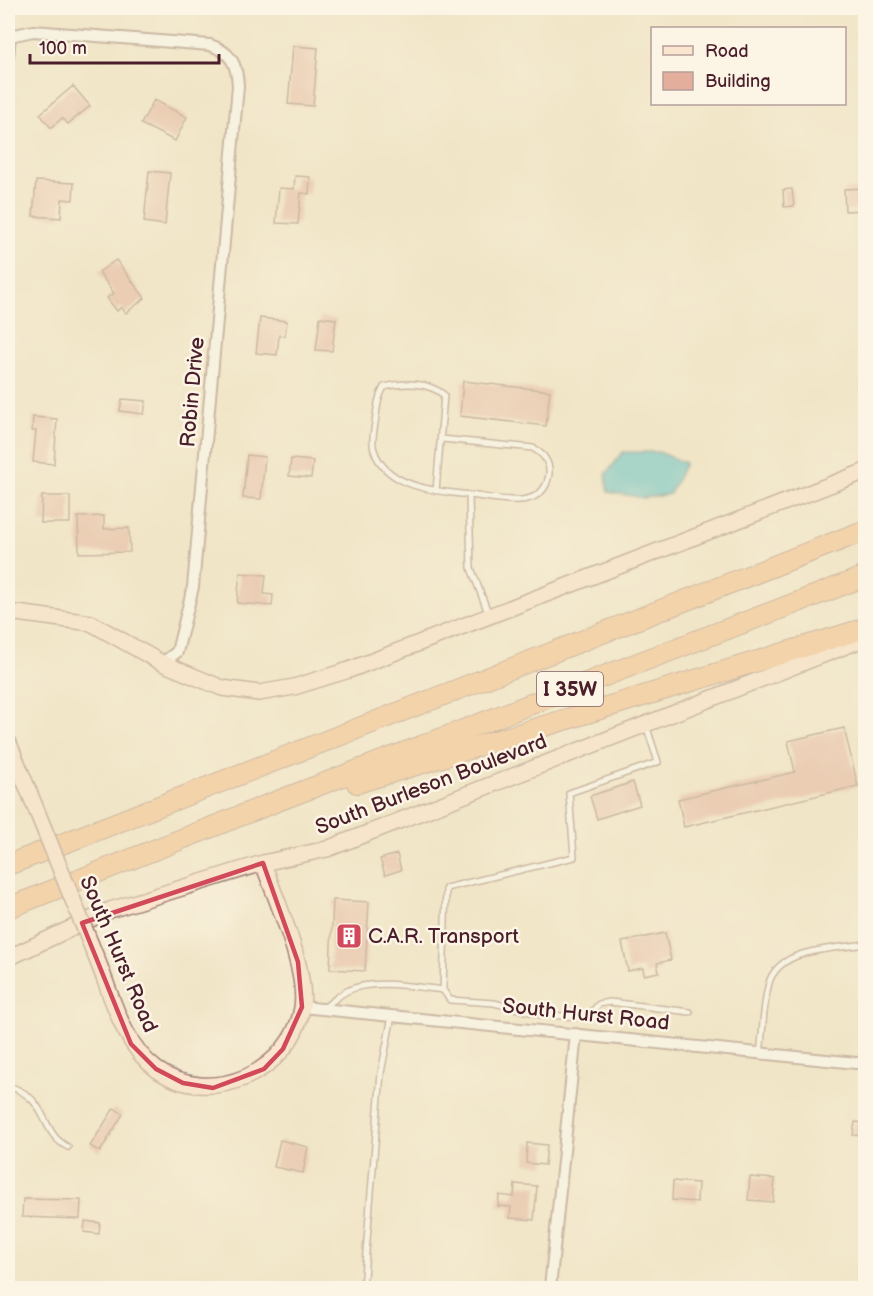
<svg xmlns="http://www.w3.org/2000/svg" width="873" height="1296" viewBox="0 0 873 1296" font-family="'Balsamiq Sans',sans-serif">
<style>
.water{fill:#52bfc9;stroke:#4e6f7a;stroke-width:1.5}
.building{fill:#e3af9c}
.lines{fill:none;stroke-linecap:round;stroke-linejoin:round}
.lane-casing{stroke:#9e8279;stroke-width:8}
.street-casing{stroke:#9e8279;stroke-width:14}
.secondary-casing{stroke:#9e8279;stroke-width:18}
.highway-casing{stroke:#9e8279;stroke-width:22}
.lane{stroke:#fff;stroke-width:5}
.street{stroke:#fff;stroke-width:10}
.secondary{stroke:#fce5cf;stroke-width:15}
.highway{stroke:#f7bd88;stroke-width:20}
.secondary-bridge-casing{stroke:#9e8279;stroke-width:18;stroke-linecap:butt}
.secondary-bridge{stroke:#fce5cf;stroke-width:15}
.marked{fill:none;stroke:#d1495b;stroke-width:4.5;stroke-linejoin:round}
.labels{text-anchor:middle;stroke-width:5;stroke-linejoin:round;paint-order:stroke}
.shield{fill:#fcf5e5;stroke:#7f5f63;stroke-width:1.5}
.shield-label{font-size:20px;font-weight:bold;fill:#4a1f2b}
.street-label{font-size:21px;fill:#4a1f2b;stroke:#fcf5e5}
.poi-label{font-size:21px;fill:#4a1f2b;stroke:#fcf5e5;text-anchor:start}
</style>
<rect width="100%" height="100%" fill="#fcf5e5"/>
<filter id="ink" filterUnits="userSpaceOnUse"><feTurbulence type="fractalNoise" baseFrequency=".0167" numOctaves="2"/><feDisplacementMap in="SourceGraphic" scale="12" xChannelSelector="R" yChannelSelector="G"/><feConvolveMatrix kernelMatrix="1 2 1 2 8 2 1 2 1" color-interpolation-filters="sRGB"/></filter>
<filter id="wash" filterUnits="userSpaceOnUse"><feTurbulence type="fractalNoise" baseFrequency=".008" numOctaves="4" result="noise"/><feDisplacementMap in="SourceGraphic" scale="24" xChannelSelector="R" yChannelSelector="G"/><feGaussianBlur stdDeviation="1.35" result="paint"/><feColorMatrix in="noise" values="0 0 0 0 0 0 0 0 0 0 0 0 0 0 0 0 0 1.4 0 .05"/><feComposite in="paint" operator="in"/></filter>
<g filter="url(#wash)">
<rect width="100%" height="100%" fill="#f1e5c7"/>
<!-- water -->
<path class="water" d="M623,452H659L685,463L670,494L644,498L608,492L606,474Z"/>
<g id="blocks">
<!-- building -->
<path class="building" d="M293,46L318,48L313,106L288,104Z
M73,86L90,106L68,124L62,118L51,128L40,114Z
M154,100L187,117L175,141L141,124Z
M149,171L170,173L165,225L144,222Z
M295,176L310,177L309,194L301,193L298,224L276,223L279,188L294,189Z
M36,181L74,183L73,200L62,199L61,218L33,216Z
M866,188V210L845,211L844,189Z
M792,189L794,206L784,207L783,190Z
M116,260L145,298L126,313L121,307L117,311L107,298L114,293L99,272Z
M320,317L336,319L332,351L316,350Z
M260,318L287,321L285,336L279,335L277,355L256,353Z
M463,381L550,391L546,426L460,416Z
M122,399L146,401L144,414L120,411Z
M33,417L57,419L54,464L33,462L36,431H32Z
M247,455L265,457L261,499L243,498Z
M291,459L313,461L311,478L289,476Z
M42,496H70V523H41Z
M104,516V529L129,528L130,552L79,553L78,517Z
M240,573L266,575L264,594L273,595L272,606L237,603Z
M844,728L858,786L684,827L678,799L795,772L788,741Z
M633,782L640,805L597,819L590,796Z
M397,854L401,870L385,875L380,859Z
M333,900L369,902L365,971L330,969Z
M665,933L671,960L657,963L659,972L644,975L643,968L628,971L622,942Z
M114,1108L123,1114L100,1152L90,1146Z
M855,1122L866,1123V1136L853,1135Z
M280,1140L308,1147L303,1173L274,1167Z
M527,1143L547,1145L545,1165L526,1163Z
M750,1177L775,1179L773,1202L748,1200Z
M673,1181L698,1183L697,1202L672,1200Z
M515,1184L537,1186L534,1220L510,1218L511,1207L498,1206L499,1195L514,1197Z
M23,1199L81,1200L80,1219L22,1217Z
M85,1221L100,1223L99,1234L84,1232Z"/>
</g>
</g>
<g filter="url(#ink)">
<use href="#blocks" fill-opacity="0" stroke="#9e8279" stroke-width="1.5"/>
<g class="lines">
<defs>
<path id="lane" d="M442,439L533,448C543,454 550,461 549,474C544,513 497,498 469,495
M436,491L444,395C429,382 403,382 384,387C377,399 377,410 375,423C374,431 371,442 374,450C386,488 437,491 469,495L471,568L489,615
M443,990L446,888L574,857L569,793L658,762L646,725
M323,1008C331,1003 339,995 347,991C371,978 416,987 443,990L450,1000L494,1003L542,1015L587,1017L599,1004L610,1002L690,1012
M760,1054C763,1033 763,999 770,980C783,947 836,949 866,944
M8,1086C50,1098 39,1133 68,1147
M363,1288L381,1073L392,1016"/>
<path id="street" d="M8,56L10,36L33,31L210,45C231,52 237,64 238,86L193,587L177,652L162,663
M302,1007L866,1064
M550,1288L576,1034"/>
<path id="secondary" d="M8,615L17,613L91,623L162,663L222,688L259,693L294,687L349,670L866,471
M8,741L34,804
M8,958L110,910L263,863L327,849L866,638
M98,962C113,999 123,1044 156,1069C209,1108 291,1073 302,1008C308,970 276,900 263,863"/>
<path id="highway" d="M357,783L866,628
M8,865L866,530
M8,908L275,802L866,576"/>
</defs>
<!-- lane casing -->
<use href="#lane" class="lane-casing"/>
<!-- street casing -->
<use href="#street" class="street-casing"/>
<!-- secondary casing -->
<use href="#secondary" class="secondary-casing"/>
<!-- highway casing -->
<use href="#highway" class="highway-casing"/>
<!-- lane -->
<use href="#lane" class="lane"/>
<!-- street -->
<use href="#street" class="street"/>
<!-- secondary -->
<use href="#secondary" class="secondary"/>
<!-- highway -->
<use href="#highway" class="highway"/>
<defs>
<path id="secondary-bridge" d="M34,804L98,962"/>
</defs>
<!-- secondary-bridge casing -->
<use href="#secondary-bridge" class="secondary-bridge-casing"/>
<!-- secondary-bridge -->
<use href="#secondary-bridge" class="secondary-bridge"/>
</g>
</g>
<!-- marked area -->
<path d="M0 0H873V1296H0ZM263,863L298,962L302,1007L283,1049L264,1069L213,1088L183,1083L156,1069L131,1044L82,923Z" fill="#f1e5c7" fill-opacity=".55" fill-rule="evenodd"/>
<path class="marked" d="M263,863L298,962L302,1007L283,1049L264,1069L213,1088L183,1083L156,1069L131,1044L82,923Z"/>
<!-- icons -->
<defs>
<symbol id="building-square" viewBox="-11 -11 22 22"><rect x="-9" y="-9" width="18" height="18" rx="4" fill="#d1495b" stroke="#fcf5e5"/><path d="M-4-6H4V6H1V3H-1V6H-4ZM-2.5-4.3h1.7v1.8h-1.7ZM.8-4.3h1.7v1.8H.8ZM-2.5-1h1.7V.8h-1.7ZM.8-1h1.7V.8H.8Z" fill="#fff"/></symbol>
</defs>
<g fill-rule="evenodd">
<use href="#building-square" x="334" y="921" width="30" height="30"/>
</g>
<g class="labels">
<!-- shield labels -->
<rect class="shield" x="537" y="672" width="66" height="34" rx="4.5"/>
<g class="shield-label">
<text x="570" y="696">I 35W</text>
</g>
<!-- street labels -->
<g class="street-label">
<text transform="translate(192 392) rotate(-85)" y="7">Robin Drive</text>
<text transform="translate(431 784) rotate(-21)" y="7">South Burleson Boulevard</text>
<text transform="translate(119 954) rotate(67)" y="7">South Hurst Road</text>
<text transform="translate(586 1014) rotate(6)" y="7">South Hurst Road</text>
</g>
<!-- poi labels -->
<g class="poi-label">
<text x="368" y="943">C.A.R. Transport</text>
</g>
</g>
<!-- margin -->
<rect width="873" height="1296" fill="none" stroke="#fcf5e5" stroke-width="30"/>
<!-- legend -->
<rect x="651" y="27" width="195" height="78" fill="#fcf5e5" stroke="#b59f9b" stroke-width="1.5"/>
<rect x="663" y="46" width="30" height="9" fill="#fce5cf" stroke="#b59f9b" stroke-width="1.5"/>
<text x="705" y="57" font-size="18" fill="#4a1f2b">Road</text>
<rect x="663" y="72" width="30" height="18" fill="#e3af9c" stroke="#b59f9b" stroke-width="1.5"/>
<text x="705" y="87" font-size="18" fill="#4a1f2b">Building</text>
<!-- scale -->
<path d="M30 54v9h189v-9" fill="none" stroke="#4a1f2b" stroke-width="3"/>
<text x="39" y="54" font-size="18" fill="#4a1f2b" stroke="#fcf5e5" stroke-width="4.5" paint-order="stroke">100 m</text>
</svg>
